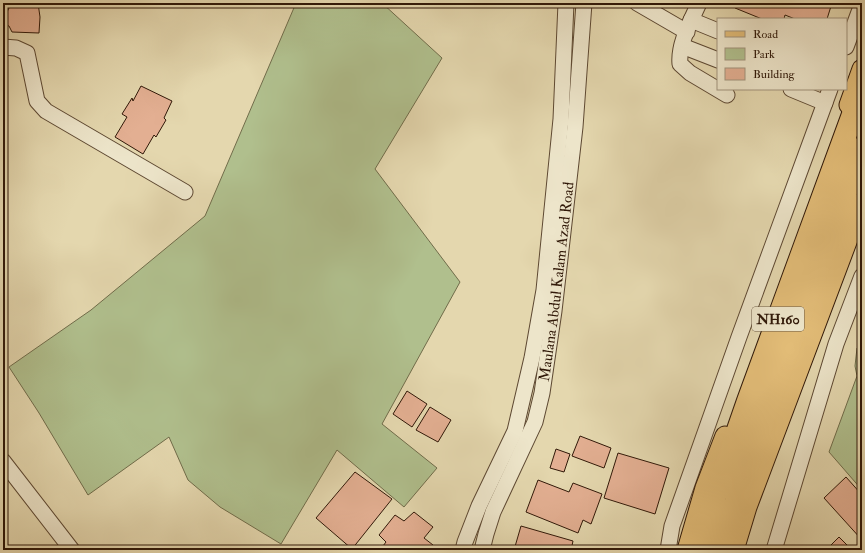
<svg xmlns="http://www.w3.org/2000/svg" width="865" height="553" viewBox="0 0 865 553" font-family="'IM FELL Double Pica',serif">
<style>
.green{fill:#b0bf8d;stroke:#706c4a}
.building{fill:#e3af92;stroke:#301808}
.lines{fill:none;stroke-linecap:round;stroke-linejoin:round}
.minor-casing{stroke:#5d4832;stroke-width:17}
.major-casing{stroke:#301808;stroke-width:21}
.highway-casing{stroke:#301808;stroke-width:24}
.minor{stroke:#ede5ca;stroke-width:15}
.major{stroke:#e2bc77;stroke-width:19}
.highway{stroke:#e2bc77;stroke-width:22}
.labels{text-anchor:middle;stroke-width:3;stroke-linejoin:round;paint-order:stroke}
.shield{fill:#ede5ca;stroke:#695642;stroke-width:1}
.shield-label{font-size:14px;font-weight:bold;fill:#301808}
.street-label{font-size:15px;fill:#301808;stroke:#ede5ca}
</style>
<rect width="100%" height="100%" fill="#e4d7ae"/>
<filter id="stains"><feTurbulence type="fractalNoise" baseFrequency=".005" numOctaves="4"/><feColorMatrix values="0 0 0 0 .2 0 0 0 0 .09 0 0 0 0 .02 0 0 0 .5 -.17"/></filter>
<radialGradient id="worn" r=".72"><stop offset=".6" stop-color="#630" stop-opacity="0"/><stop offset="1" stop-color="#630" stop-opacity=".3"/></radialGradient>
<!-- green -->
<path class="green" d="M296,3H382L442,58L375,169L460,282L382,424L437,468L404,507L337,450L281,544L220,507L188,480L169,437L88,495L39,413L9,367L91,310L205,216Z
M857,348L862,349V490L829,452L857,376L855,366Z"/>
<!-- building -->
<path class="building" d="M6,3H38L40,17L39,33L12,32L9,26L3,24V12H7L9,8L5,7Z
M737,3H832L827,19H795L785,15L784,19H762L735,8Z
M141,86L172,101L164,118L166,120L156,137L154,135L143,154L115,137L127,117L122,114L132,98L133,101Z
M407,391L427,404L412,427L393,414Z
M430,407L451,420L438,442L416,430Z
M580,436L611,448L604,468L572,456Z
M556,449L570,454L564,472L550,468Z
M618,453L669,468L655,514L604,498Z
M355,472L392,499L352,549L316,518Z
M846,477L862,495V540L824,498Z
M538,480L569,492L573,483L602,494L591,524L583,520L578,533L526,512Z
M414,512L433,527L424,538L433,545L429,550H380L386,542L379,535L395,515L404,521Z
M521,526L573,541L571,550H514Z
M839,537L852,550H826Z
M583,546L597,550H582Z"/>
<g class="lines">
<defs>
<g id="minor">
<path d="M637,3L687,32"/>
<path d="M699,3C691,21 678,44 680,64L690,73L727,95"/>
<path d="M691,20L718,31"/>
<path d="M682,46L718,60"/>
<path d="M3,47L16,48L27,53L37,101L46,111L185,192"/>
<path d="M846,47L862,4"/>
<path d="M791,89L825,103"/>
<path d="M3,461L72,550"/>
<path d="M463,550L465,542L479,506L515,431L532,358L544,290L561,119L566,3"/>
<path id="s1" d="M482,550L486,534L493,512L535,422L542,393L554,311L575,127L584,3"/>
<path d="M668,550L672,526L739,337L830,89"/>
<path d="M774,550L836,344L862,276"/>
</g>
<path id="major" d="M849,105L862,69
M687,550L705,488L725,436
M734,550L747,507L862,202"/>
<path id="highway" d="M699,550L715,496L748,401L862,90
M720,550L776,384L862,148"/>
</defs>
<!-- minor casing -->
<use href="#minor" class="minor-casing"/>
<!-- major casing -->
<use href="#major" class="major-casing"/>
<!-- highway casing -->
<use href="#highway" class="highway-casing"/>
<!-- minor -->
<use href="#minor" class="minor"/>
<!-- major -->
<use href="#major" class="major"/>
<!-- highway -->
<use href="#highway" class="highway"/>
</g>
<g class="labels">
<!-- shield labels -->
<rect class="shield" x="752" y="307" width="52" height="24" rx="3"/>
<g class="shield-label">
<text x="778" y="324">NH160</text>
</g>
<!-- street labels -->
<g class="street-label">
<text dy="5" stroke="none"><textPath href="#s1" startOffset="281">Maulana Abdul Kalam Azad Road</textPath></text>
</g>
</g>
<!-- margin -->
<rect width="865" height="553" fill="none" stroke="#e4d7ae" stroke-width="16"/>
<rect x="4" y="4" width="857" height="545" fill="none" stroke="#301808" stroke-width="2"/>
<rect x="8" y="8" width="849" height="537" fill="none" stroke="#301808"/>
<!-- legend -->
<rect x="717" y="18" width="130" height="72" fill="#ede5ca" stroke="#a1937c"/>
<rect x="725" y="31" width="20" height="6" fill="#e2bc77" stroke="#a1937c"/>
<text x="753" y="38" font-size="12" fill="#301808">Road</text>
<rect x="725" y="48" width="20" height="12" fill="#b0bf8d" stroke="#a1937c"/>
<text x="753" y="58" font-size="12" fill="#301808">Park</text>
<rect x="725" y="68" width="20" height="12" fill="#e3af92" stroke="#a1937c"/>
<text x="753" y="78" font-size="12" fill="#301808">Building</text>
<rect width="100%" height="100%" filter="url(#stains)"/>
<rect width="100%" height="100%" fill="url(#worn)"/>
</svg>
